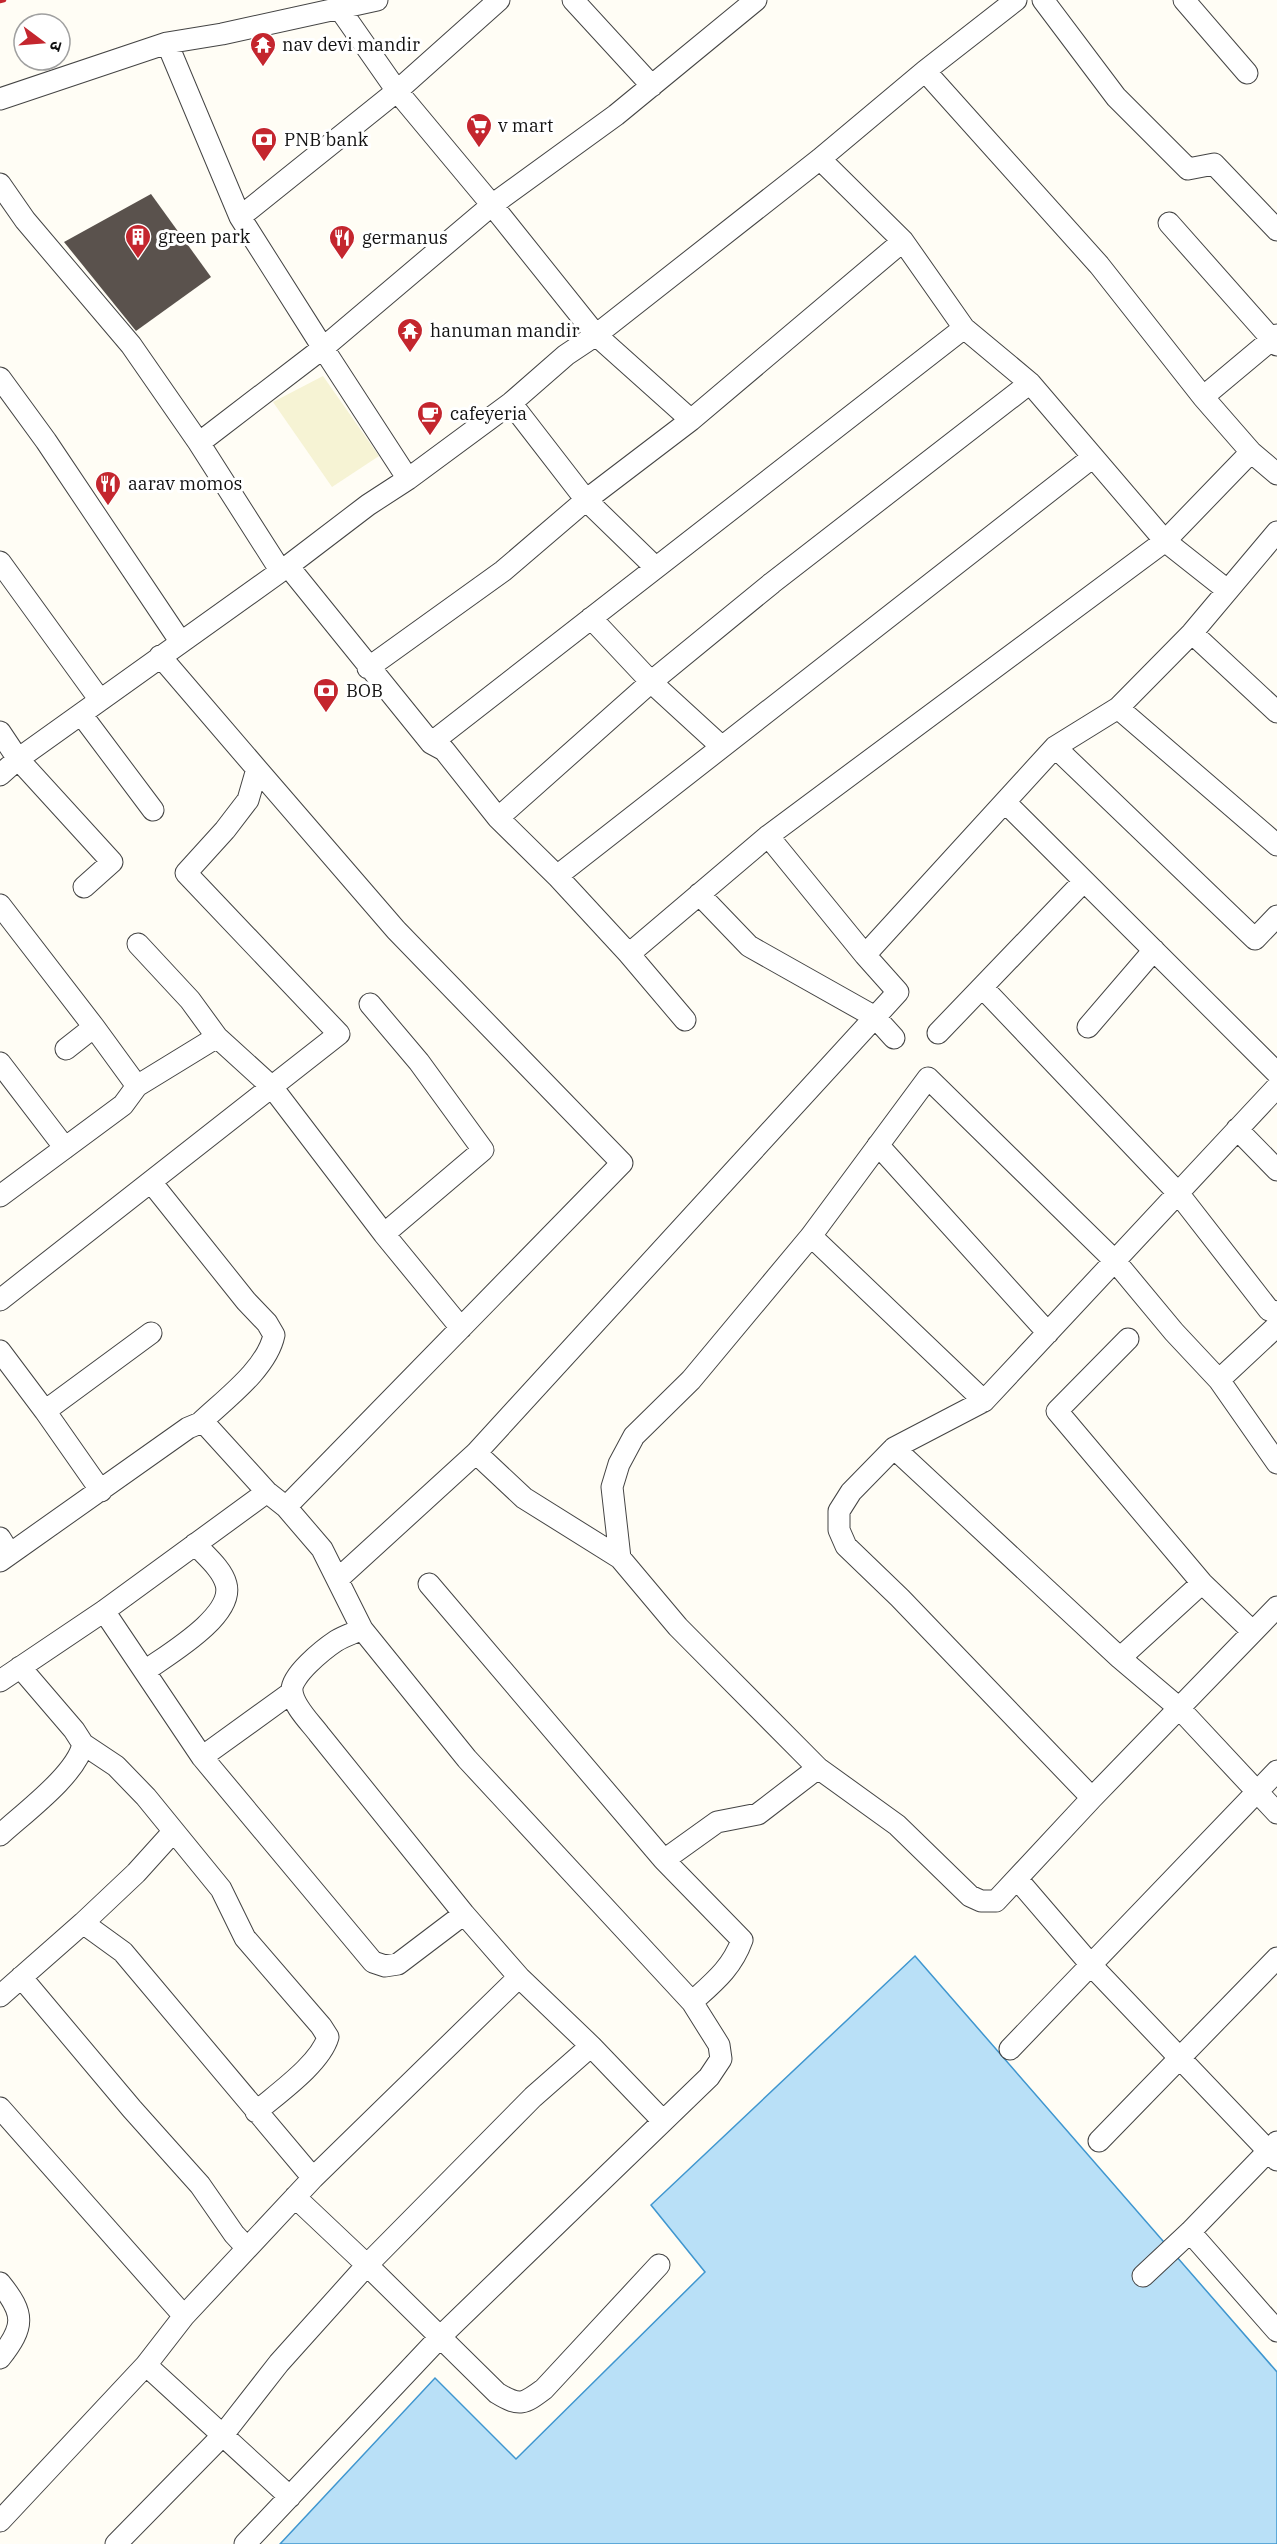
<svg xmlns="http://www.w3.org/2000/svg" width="1277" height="2544" viewBox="0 0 1277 2544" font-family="'IBM Plex Serif','Noto Sans Devanagari',serif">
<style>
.farmland{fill:#f6f3d4}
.water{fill:#b9e0f7;stroke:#3f96cf;stroke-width:1.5}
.building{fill:#5a524d}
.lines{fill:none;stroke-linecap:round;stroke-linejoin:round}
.minor-casing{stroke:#444;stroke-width:23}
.minor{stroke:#fff;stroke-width:21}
.rail{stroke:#c4262e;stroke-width:4.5}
.labels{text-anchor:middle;stroke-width:6;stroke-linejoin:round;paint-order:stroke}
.poi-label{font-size:18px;fill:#111;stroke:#fff;text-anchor:start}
</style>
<rect width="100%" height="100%" fill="#fffdf5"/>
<!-- farmland -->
<path class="farmland" d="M323,376L379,456L332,487L273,402Z"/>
<!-- water -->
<path class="water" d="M915,1956L1277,2372V2544H280L435,2378L516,2459L705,2272L651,2205Z"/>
<!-- building -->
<path class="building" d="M151,194L211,277L136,331L64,242Z"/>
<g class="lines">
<defs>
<path id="minor" d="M573,0L652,86
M1043,0L1116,97L1188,169L1214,164L1277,230
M1184,0L1247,73
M339,8L397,91L492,205L596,335L691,420
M167,43L240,217L323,348L199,443L280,570
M925,71L1099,265L1203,397
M0,99L167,43L222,34L377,0
M820,159L903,241L964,328
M0,184L25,220L131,345L199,443
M240,217L397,91L499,0
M1169,223L1277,345
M0,378L46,441L180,641
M511,403L586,500L655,567
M1251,452L1203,397L1277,335
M408,479L323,348L492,205L616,115L756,0
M0,562L100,700
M288,566L431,743L444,750L498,818L557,876L629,954L768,836L1165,541L1251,452L1277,474
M1192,633L1277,712
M368,668L503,571L586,500L691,420L903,241
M1118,708L1277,845
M81,714L153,810
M0,732L18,759L112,862L84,887
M431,743L964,328L1030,383L1165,541L1227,590
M722,747L651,682L772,583L1030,383
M1055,747L1255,939L1277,916
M257,769L396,930L622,1163L286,1507
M0,775L18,759L288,566L368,505L408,479L511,403L566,355L596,335L820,159L925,71L1016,0
M1005,802L1277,1073
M498,818L651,682L591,618
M768,836L865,955
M557,876L1093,457
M699,894L749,946L875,1017L894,1038
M0,905L94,1027L66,1049
M138,944L190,1000L217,1037L272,1087L384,1234L461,1328
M629,954L685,1020
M982,987L1178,1193L1269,1310L1277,1312
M370,1004L419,1062L483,1150L384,1234
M94,1027L137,1086
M1088,1027L1154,950
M938,1033L1084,881
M0,1063L65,1148
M1237,1129L1277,1170
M878,1145L1048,1333
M151,1182L246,1301L267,1323L274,1335C267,1369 224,1400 200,1423
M0,1196L123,1105L137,1086L217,1037
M811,1236L984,1401
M0,1300L339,1034L186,873L225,830L248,800L257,769L160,656
M1128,1339L1057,1411L1202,1583L1252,1631
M0,1351L45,1411L151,1333
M1219,1380L1277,1326
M45,1411L101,1491
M894,1448L1120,1658L1179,1708L1277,1813
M476,1453L524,1498L620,1558L678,1627L818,1768L897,1825L970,1896L981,1901H996L1092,1798L1277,1607
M0,1538L10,1554
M620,1558L612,1487L619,1464L634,1436L691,1380L811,1236L928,1078L1115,1261L1174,1332L1219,1380L1277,1463
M0,1561L188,1428L200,1423L207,1426L267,1492L286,1507L322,1549L362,1629L467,1759L692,2002L719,2045L721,2059L709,2077L441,2336L245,2544
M338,1579L476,1453L898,992L865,955L1055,747L1118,708L1192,633L1277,532
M429,1584L664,1860L717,1822L758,1814L818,1768
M104,1611L202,1757L373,1962L385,1966L398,1964L464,1914
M362,1629C354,1633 344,1636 336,1641C324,1649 290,1676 292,1691C293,1706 310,1722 319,1734L464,1914L519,1977
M1120,1658L1202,1583
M145,1671C167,1655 235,1616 226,1584C222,1569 206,1556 195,1544
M0,1681L104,1611L267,1492
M83,1744L116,1766L146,1797L221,1889L245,1938L321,2026L328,2037C320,2064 278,2093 256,2112
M202,1757L292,1692
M1092,1798L900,1598L846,1546L839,1530V1511L851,1492L894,1448L984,1401L1277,1087
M0,1835C24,1813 77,1774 83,1744L74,1730L20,1667
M664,1860L742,1940C732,1968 714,1982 692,2002
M1018,1880L1091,1965L1277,2160
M83,1923L136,1873L173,1832
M21,1977L132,2109L200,2185L234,2234L247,2248
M0,1996L83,1923L123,1952L313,2178
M1010,2049L1277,1771
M0,2108L184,2316
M1099,2141L1277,1958
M295,2197L367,2265L533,2097L591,2046
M1190,2232L1277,2331
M1143,2276L1190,2232L1277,2142
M0,2283C25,2314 25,2326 0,2358
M146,2365L290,2497
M0,2521L146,2365L184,2316L313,2178L519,1977L591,2046L662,2120
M116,2544L222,2436L279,2363L367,2265L497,2393C520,2407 524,2404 544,2389L659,2265"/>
</defs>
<!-- minor casing -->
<use href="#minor" class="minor-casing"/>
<!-- minor -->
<use href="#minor" class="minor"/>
<!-- rail -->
<path class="rail" d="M0,1L4,0"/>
</g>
<!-- icons -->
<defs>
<symbol id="temple-pin" viewBox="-11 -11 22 30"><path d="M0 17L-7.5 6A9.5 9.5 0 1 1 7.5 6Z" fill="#c4262e" stroke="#fff"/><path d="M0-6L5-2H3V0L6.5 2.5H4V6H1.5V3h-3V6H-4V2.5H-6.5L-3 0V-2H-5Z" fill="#fff"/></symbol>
<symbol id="supermarket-pin" viewBox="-11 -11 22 30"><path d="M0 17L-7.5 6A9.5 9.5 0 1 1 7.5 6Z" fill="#c4262e" stroke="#fff"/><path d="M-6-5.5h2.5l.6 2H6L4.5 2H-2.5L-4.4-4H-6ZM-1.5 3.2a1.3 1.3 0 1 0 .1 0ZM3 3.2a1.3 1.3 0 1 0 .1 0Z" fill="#fff"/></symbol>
<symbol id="bank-pin" viewBox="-11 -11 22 30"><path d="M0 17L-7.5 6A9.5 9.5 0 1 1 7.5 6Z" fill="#c4262e" stroke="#fff"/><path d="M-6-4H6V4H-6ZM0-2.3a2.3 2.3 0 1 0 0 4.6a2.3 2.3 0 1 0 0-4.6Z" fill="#fff"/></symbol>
<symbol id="building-pin" viewBox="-11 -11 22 30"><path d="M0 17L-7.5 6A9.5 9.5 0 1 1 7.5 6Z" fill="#c4262e" stroke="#fff"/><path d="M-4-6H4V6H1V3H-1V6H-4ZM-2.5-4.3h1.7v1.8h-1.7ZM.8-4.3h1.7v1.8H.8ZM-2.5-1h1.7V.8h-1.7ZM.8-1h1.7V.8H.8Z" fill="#fff"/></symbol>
<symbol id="restaurant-pin" viewBox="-11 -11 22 30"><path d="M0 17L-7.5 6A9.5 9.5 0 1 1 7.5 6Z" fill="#c4262e" stroke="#fff"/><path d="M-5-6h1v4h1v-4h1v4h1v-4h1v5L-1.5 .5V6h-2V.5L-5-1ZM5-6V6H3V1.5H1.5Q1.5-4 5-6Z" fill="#fff"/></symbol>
<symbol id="cafe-pin" viewBox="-11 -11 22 30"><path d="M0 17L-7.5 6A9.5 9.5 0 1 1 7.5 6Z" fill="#c4262e" stroke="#fff"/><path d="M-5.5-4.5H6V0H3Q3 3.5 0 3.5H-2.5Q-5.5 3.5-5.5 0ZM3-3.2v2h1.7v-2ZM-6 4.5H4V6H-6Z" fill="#fff"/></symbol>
</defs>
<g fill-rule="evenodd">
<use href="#temple-pin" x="248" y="30" width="30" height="40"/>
<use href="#supermarket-pin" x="464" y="111" width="30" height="40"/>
<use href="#bank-pin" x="249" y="125" width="30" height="40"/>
<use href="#building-pin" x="123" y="222" width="30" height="40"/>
<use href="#restaurant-pin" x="327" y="223" width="30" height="40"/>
<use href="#temple-pin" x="395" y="316" width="30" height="40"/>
<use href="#cafe-pin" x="415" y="399" width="30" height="40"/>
<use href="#restaurant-pin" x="93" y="469" width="30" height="40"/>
<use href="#bank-pin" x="311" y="676" width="30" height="40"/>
</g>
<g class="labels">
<!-- poi labels -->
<g class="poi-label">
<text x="282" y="51">nav devi mandir</text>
<text x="498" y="132">v mart</text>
<text x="284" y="146">PNB bank</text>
<text x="158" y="243">green park</text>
<text x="362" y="244">germanus</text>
<text x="430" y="337">hanuman mandir</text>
<text x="450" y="420">cafeyeria</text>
<text x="128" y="490">aarav momos</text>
<text x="346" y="697">BOB</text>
</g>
</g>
<!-- north arrow -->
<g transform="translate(42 42) rotate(106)"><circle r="28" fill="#ffffff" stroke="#a0a0a0" stroke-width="1.5"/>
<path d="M0-4.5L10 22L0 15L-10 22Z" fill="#c4262e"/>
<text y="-9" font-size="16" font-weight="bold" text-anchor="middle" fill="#111111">उ</text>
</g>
</svg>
